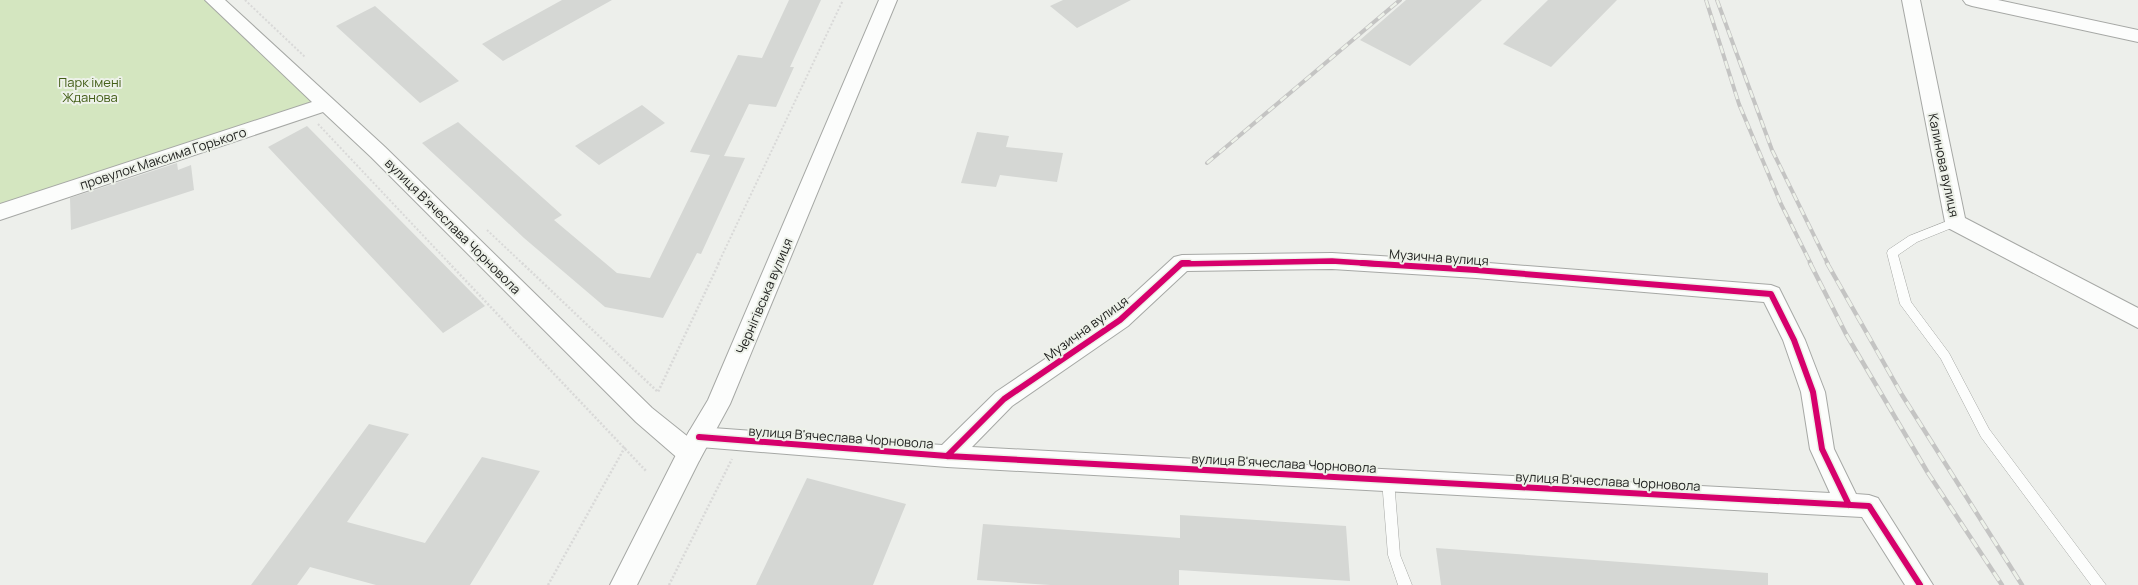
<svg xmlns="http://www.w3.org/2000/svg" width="2138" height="585" viewBox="0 0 2138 585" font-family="Manrope,sans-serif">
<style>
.green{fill:#d4e6c0}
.building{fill:#d5d7d4}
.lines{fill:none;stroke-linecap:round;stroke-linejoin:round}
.lane-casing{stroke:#a6a8a5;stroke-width:1}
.street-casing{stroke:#a6a8a5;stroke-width:2}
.primary-casing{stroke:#a6a8a5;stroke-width:2}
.path-far1{stroke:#d9d9d8;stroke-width:2;stroke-dasharray:2 2;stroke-linecap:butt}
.path{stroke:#d9d9d8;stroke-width:2.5;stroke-dasharray:2 2;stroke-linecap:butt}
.lane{fill:#fcfdfc;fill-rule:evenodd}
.street{fill:#fcfdfc;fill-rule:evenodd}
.primary{fill:#fcfdfc;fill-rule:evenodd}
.rail-far1-casing{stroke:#c4c4c3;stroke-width:4}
.rail-casing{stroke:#c4c4c3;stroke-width:4.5}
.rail-far1{stroke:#edf1e9;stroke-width:2.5;stroke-dasharray:8;stroke-linecap:butt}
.rail{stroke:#edf1e9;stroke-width:3;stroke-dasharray:10;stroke-linecap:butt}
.cycleway-far1-casing{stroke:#edf1e9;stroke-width:8}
.cycleway-casing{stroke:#edf1e9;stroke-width:9}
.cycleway-far1{stroke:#d6006c;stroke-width:5.5}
.cycleway{stroke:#d6006c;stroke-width:6}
.labels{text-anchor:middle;stroke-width:4;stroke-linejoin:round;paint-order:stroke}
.park-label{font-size:13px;fill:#435e18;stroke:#edf1e9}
.street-label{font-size:13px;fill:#1d1e1c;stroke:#edf1e9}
</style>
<rect width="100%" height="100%" fill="#edefeb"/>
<!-- green -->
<path class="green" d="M0,0H215L326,104L0,212Z"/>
<!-- building -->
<path class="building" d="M562,0H612L503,61L482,44Z
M789,0H821L790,67H794L776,107L749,104L724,156L745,158L701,254L697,253L663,318L605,307L524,238L422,143L458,122L562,215L554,220L617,273L650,278L710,155L690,152L738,55L762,58Z
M1063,0H1131L1077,28L1050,6Z
M1406,0H1482L1410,66L1360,40Z
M1548,0H1617L1551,67L1503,44Z
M375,6L459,81L420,103L336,26Z
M642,105L665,123L599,165L575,146Z
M307,126L485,306L443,333L268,147Z
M977,132L1009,136L1006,147L1063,153L1057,182L1000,175L996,187L961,183Z
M177,163L178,170L191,165L194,190L71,230L70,198Z
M369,424L409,434L347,522L425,543L482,457L540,471L470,585H376L310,567L297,585H251Z
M807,478L906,504L873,585H756Z
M1180,515L1346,526L1350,581L1179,570V585H1050L977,580L983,524L1180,538Z
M1436,548L1768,573V585H1441Z"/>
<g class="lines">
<defs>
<path id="lane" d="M1955,218L1960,222L1959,225L1917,242L1898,255L1911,302L1949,353L1989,429L2106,585H2091L1981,437L1941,359L1900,304L1887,253L1888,250L1909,236Z
M1388,475L1392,476L1394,480L1400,555L1412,585H1398L1388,555L1382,480L1384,476Z"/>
<path id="street" d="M205,0H225L385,147L652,408L687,436L690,430L699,427L942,445L996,392L1112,314L1174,257L1182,255L1332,253L1476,262L1771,285L1779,288L1805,340L1825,392L1834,449L1856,494L1869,495L1878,498L1933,585H1905L1862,517L947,467L700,447L702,453L699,461L690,464L681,461L636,422L371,157L323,112L0,220V204L312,102ZM1332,269L1476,278L1764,302L1783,340L1801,392L1810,449L1830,493L972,447L1012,406L1128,326L1187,271Z
M1902,0H1920L1965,218L2138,308V328L1948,228L1945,222Z
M1963,0H1998L2138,30V42L1972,6L1966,4Z"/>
<path id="primary" d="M879,0H897L730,404L699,461L637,585H610L681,445L708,400Z"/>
</defs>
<!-- lane casing -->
<use href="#lane" class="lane-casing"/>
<!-- street casing -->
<use href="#street" class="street-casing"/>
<!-- primary casing -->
<use href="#primary" class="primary-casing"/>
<!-- path-far1 -->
<path class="path-far1" d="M245,0L305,57
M318,124L450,264
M487,230L523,264
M718,264L843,0"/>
<!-- path -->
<path class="path" d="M449,263L647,472
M522,263L658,392L719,263
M548,585L625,447
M669,585L732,459"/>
<!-- lane -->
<use href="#lane" class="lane"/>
<!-- street -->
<use href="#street" class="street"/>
<!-- primary -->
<use href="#primary" class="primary"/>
<defs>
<path id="rail-far1" d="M1706,0L1739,104L1781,204L1811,264
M1717,0L1772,150L1828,264
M1207,163L1400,0"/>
<path id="rail" d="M1810,263L1846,334L1928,473L2002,585
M1827,263L1902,395L2022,585"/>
</defs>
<!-- rail-far1 casing -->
<use href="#rail-far1" class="rail-far1-casing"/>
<!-- rail casing -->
<use href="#rail" class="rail-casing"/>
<!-- rail-far1 -->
<use href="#rail-far1" class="rail-far1"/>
<!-- rail -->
<use href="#rail" class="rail"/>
<defs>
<path id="cycleway-far1" d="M1181,264L1332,261L1378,264"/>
<path id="cycleway" d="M1362,263L1476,270L1771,294L1794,340L1813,392L1822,449L1849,505
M699,437L947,456L1869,506L1920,585
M947,456L1004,399L1120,320L1182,263H1189"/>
</defs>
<!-- cycleway-far1 casing -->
<use href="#cycleway-far1" class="cycleway-far1-casing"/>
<!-- cycleway casing -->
<use href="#cycleway" class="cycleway-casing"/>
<!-- cycleway-far1 -->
<use href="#cycleway-far1" class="cycleway-far1"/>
<!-- cycleway -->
<use href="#cycleway" class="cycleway"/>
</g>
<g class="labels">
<!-- park labels -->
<g class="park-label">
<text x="90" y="87">Парк імені<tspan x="90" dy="15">Жданова</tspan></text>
</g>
<!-- street labels -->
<g class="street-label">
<text transform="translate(163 158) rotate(-18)" y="5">провулок Максима Горького</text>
<text transform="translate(1944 165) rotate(78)" y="5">Калинова вулиця</text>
<text transform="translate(453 226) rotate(45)" y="5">вулиця В'ячеслава Чорновола</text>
<text transform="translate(1439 257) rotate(4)" y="5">Музична вулиця</text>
<text transform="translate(764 296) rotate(-67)" y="5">Чернігівська вулиця</text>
<text transform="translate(1086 328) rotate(-36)" y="5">Музична вулиця</text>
<text transform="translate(841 437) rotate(4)" y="5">вулиця В'ячеслава Чорновола</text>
<text transform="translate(1284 463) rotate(3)" y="5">вулиця В'ячеслава Чорновола</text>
<text transform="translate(1608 481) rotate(3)" y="5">вулиця В'ячеслава Чорновола</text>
</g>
</g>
</svg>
